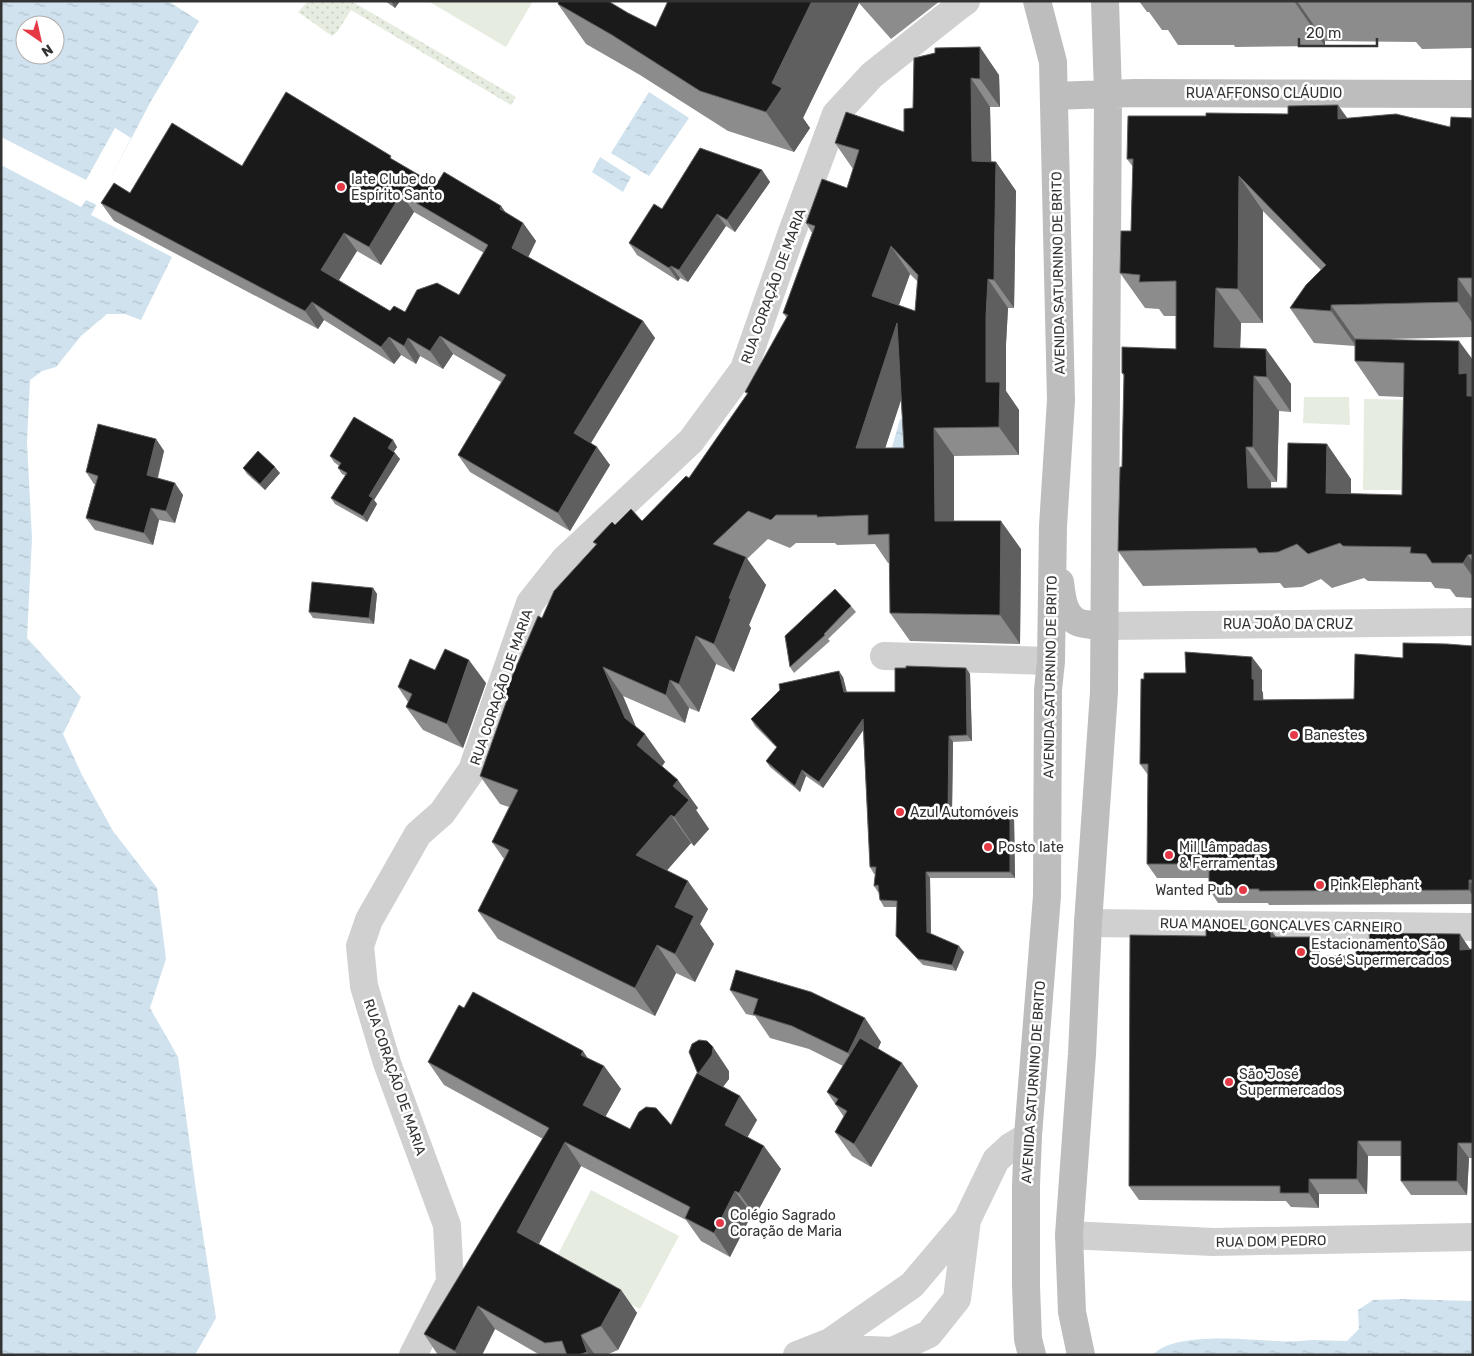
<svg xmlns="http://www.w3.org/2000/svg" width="1474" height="1356" viewBox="0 0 1474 1356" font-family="Rubik,sans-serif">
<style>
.garden{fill:url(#garden-dots)}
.pitch{fill:#e6ecdf}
.water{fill:url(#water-ripples);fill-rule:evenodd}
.pier{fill:#fff}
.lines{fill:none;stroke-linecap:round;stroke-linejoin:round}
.street{stroke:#d0d0d0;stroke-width:28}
.secondary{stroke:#bdbdbd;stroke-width:28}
.wall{fill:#8c8c8c;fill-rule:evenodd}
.shaded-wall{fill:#5f5f5f}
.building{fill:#1a1a1a;stroke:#5f5f5f;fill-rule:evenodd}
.poi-dot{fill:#e63946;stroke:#fff;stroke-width:2}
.labels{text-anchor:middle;stroke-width:5;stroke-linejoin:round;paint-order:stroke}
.street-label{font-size:14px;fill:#333;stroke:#fff}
.poi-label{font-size:14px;fill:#333;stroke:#fff;text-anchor:start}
</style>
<defs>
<pattern id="garden-dots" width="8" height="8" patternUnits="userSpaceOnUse" patternTransform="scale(1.25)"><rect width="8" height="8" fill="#e6ecdf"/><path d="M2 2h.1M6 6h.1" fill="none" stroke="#c6cbc0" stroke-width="1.8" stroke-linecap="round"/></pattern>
<pattern id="water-ripples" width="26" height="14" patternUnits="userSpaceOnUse" patternTransform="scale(1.25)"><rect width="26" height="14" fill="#cfe2ee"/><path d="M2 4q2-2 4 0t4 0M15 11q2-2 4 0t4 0" fill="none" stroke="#b2c2cd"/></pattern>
</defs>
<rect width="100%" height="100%" fill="#fff"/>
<!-- garden -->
<path class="garden" d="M308,1H351L516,97L511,105L351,10L337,32L332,36L298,12Z"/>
<!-- pitch -->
<path class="pitch" d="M428,1H533L506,47Z
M1304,397H1349L1350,425L1303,423Z
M1364,399L1422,400L1420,490H1363Z
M591,1190L679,1236L640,1309L553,1264Z"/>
<!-- water -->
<path class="water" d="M1,1H168L199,21L151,101L91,215L172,257L141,320L125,314H107L81,336L56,367L42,371L30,380L27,442L32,538L27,638L81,697L63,734L82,775L113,831L157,888L166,959L150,1008L178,1057L196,1190L216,1318L195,1355H1ZM25,25H55V55H25Z
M649,92L689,118L649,176L611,153Z
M600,157L631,177L623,192L592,172Z
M900,419L910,420L909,450L891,451Z
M1401,1299L1473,1301V1355H1153C1174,1331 1247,1340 1277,1341C1288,1342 1300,1341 1312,1340C1323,1340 1335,1341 1347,1341L1359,1329L1358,1310L1373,1300Z"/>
<!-- pier -->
<path class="pier" d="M115,128L131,138L97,205L86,200L81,207L1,165V137L86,180Z"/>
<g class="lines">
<!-- street -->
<path class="street" d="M1104,626L1473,622
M884,656L1051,661
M1088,923L1473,927
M1069,1235L1213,1242L1473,1237
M830,1342L846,1349L893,1351L929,1334L957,1299L967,1220
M413,1355L450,1282L447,1225L387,1063L364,986L360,946L369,920L418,834L442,813L472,770L530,603L565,559L691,441L744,369L792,232L836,114L872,75L959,6L966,1
M797,1355L830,1342L912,1285L967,1220L996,1160L1010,1147L1028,1136"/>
<!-- secondary -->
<path class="secondary" d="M1054,96L1135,93L1473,94
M1060,582C1062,597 1063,617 1080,623C1087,625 1097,625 1104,626
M1032,1355L1028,1339L1026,1286V1185L1028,1136L1047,896L1048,690L1051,661L1053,526L1061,400L1053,62L1037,1
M1081,1355L1072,1312L1069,1235L1082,1054L1088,923L1104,692L1108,94L1105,1"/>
</g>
<!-- wall -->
<path class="wall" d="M385,1H400L395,8Z
M668,1H940L891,39L859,3L803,118L810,128L794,152L728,131L640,75L586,44L558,4L628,13L656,27Z
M1139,1H1473V48L1422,49L1416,42L1325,41V46L1235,47L1234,45H1178L1168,30H1162L1149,12H1147Z
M914,58L999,75L1000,107H990L991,162H996L1016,191L1014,308H1008L1006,344V391L1019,410V455L954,456V521L1021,549L1020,644L910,641L890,613V563H888L875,544L837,545L835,543H796L790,548L768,539L747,559L766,585L749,625L751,628L734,672L716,664L699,712L689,708L685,723L623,696L636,727L665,762L662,766L698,808L696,810L709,829L694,846L691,843L667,870L708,909L700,924L714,944L695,982L676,973L655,1016L498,939L478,911L504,859L492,842L509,807L500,804L480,776L507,700L504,695L542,618L596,545L593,542L615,525L642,521L689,478L747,394L745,392L787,318L783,313L812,233L806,223L847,188L853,169L835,143L904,132L913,108ZM910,274L918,282L915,311L899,305ZM901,399L904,448H885Z
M1347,118L1450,127L1473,118V337L1389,339L1473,360V598L1456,597L1450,589L1435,588L1431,582L1368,581L1364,578L1332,588L1321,579L1302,587L1284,588L1280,583L1143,586L1118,551L1122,467L1124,376L1122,373L1176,349V316H1164L1159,309L1145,308L1120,273L1131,231L1133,167L1127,159ZM1263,211L1321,270L1290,308L1314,343L1355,346V361L1379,396L1403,397L1402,495L1351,494V479L1287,488H1271V482H1277L1279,411L1291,412V384L1266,349L1240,348L1241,323H1263Z
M395,161L436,185L501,206L506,213L523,223L536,241L528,257L643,321L655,338L591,443L610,465L570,531L470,472L458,455L501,382L453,354L443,369L420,356L416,364L401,355L394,364L324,320L318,329L114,221L101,203L242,166ZM414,212L484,253L459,295L405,312L390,311L339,280L357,251L381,265Z
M762,170L770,182L735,232L726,226L688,282L680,278L678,281L637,255L629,243L662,209Z
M156,439L164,451L158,478L183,495L175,523L159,520L153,545L95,530L86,518L95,484H94L86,472Z
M393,440L397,447L394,452L400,459L374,500L377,504L367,522L335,504L331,498L346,476L342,474L338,468L339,466L334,462L330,456Z
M243,468L280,473L265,490L247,474Z
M373,588L377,594L374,624L313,618L309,612Z
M851,606L856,612L828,639L830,641L794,673L790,667Z
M1473,646V904L1269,905L1268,903H1218L1209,889V878H1157L1147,864L1148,775L1140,764L1144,679L1186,673L1262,670V691L1263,693V700L1354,699L1403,658Z
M966,668L970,674L972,741L953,742L952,809L1010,810L1014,816L1015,878H930L931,934L964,952L956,971L923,965L901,942L896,936L897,907H884L880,900L879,892H878L874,886L876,874H874L870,867L863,730L823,788L806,776L800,792L770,767L766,761L777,748L755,726L751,719L843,677L847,692H895Z
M435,670L486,683L463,748L423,730L406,707L408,702L398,687Z
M1271,930L1276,937H1310L1320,952V956H1356L1470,949V950L1473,949V1158H1469L1467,1195H1411L1401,1181V1156H1368L1367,1194H1319V1208L1291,1207L1286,1201L1139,1200L1129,1186L1206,936Z
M736,970L881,1042L878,1049L918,1086L871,1167L852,1156L835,1132L844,1117L827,1092L843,1066L809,1049L770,1038L755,1016L746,1014L730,990Z
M588,1058L604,1066L621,1089L605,1117L630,1129L671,1125L729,1071V1079L723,1087L740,1096L757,1120L747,1137L781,1169L755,1216L752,1214L730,1257L701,1241L686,1220L581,1166L539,1244L621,1290L637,1313L618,1350L606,1355H540L495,1329L482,1355H438L424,1334L543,1139L444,1085L428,1062Z"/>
<!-- shaded-wall -->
<path class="shaded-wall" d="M391,1H400L395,8Z
M812,1H858L859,3L803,118L810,128L794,152L766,112L772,83Z
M1294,1H1297L1325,41V46Z
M980,47L999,75L1000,107L980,79Z
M971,78L990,107L992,189L972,161Z
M1338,105L1363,140L1338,119Z
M996,162L1016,191L1014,308L994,280Z
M762,170L770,182L735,232L727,220Z
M1239,176L1263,211V323L1238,289Z
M401,194L414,212L381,265L369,247Z
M501,206L514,224L500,209Z
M717,214L726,226L688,282L679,270Z
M523,223L536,241L524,266L512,248Z
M344,233L357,251L334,288L321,270Z
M891,246L910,274L892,324L872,296Z
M671,266L680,278L678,281L669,268Z
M1458,278L1473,300V324L1458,302Z
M988,279L1008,308L1006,344V391L1019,410V455L999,427L986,382V316Z
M1216,288L1241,323L1239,382L1214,347Z
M312,302L324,320L318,329L305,311Z
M1331,305L1356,340V346L1331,311Z
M643,321L655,338L586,451L574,433Z
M897,323L917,352L876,476L856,448Z
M440,336L453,354L443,369L430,351Z
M389,337L401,355L394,364L381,347Z
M408,338L420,356L416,364L404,346Z
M1459,341L1473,360V405L1467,396L1459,374Z
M1266,349L1291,384V412L1267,377Z
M1254,376L1279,411L1277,482L1253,447Z
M934,428L954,456V549L935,521Z
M156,439L164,451L155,487L147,475Z
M393,440L397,447L392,454L388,448Z
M1327,444L1351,479V528L1326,493Z
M597,447L610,465L570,531L558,513Z
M1246,447L1271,482L1272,523L1248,488Z
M395,453L400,459L374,500L377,504L367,522L363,516L369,496Z
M275,467L280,473L265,490L260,484Z
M175,483L183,495L175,523L166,511Z
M151,508L159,520L153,545L144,533Z
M1001,521L1021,549L1020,644L1000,615Z
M1468,555L1473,562V577L1463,563Z
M746,557L766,585L749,625L751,628L734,672L714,644L729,598Z
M373,588L377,594L374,624L369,618Z
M696,636L716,664L699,712L679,684Z
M1252,657L1262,670V691L1263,693L1264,714L1254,700L1252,679Z
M469,660L486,683L463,748L447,724Z
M603,667L623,696L641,739L645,734L665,762L657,773L637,745Z
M966,668L970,674L972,741L967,735Z
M839,671L843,677L848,698L844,692Z
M670,680L689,708L685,723L666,695Z
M863,719L867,725L823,788L819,782Z
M949,736L953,742L952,816L948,809Z
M802,770L806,776L800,792L795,786Z
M678,780L698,808L696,810L709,829L694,846L674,817L673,786Z
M1010,810L1014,816L1015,878L1010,872Z
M671,815L691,843L656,883L636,855Z
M926,872L930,878L931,939L927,932Z
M1469,880L1473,885V896L1469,890Z
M688,881L708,909L700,924L714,944L695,982L675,954V907Z
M1271,930L1282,945L1271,937Z
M1460,934L1470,949V965L1460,950Z
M1310,937L1320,952V971L1310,956Z
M657,945L676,973L655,1016L635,988Z
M959,946L964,952L956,971L952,965Z
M865,1018L881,1042L865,1076L848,1053Z
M713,1047L729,1071V1079L715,1097L698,1074Z
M583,1051L599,1075L604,1066L621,1089L599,1128L583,1105L581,1055Z
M902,1063L918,1086L871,1167L854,1144Z
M740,1096L757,1120L741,1149L725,1125Z
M1358,1141L1368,1156L1367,1194L1357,1179Z
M565,1142L581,1166L533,1255L517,1232Z
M1458,1143L1469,1158L1467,1195L1457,1181Z
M764,1146L781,1169L755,1216L739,1193Z
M1309,1179L1319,1194V1208L1309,1193Z
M735,1191L752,1214L730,1257L714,1233Z
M621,1290L637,1313L618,1350L601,1326Z
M478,1306L495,1329L482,1355H458L455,1351Z
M581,1335L595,1355H589L587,1352Z"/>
<!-- building -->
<path class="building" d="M559,1H608L628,13L656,27L668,1H812L772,83L782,88L766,112L700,91L612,35L558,4Z
M980,47V79L971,78L972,161L996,162L994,280L988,279L986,316V382H1000L999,427L934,428L935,521H1001L1000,615L890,613L889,534L868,535V515L817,517V515H776L771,520L748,511L713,544L746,557L729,598L731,599L714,644L696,636L679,684L670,680L666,695L603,667L625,718L645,734L637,745L678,780L673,786L689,800L674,817L671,815L636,855L688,881L675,907L694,916L675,954L657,945L635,988L478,911L509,850L492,842L518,790L480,776L508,697L504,695L538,616L542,618L554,591L597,544L593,542L612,522L615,525L631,509L642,521L686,476L689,478L748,393L745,392L788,315L783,313L815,226L806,223L822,179L847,188L859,150L835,143L846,112L904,132V109L913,108L914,58L935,53V48ZM891,246L918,275L915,311L872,296ZM897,323L904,448H856Z
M286,92L391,156L390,158L436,185L444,172L501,206L500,209L523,223L512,248L643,321L574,433L597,447L558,513L458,455L506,375L440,336L430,351L408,338L404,346L389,337L381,347L312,302L305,311L101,203L114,183L130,193L172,123L242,166ZM401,194L488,245L459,295L437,283L417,290L405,312L394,306L390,311L321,270L344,233L369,247Z
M1338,105V119L1396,114L1450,127L1451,117L1473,118V278H1458V302L1331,305V311L1290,308L1306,285L1326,265L1239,176L1238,289L1216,288L1214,347L1266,349L1267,377L1254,376L1253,447H1246L1248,488H1287L1288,443L1327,444L1326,493L1402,495L1404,363L1355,361V339L1459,341V374L1467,373V396H1473V554L1468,555L1463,563H1432L1426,554L1410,553L1411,547L1343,546L1340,543L1308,554L1297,544L1278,552L1259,553L1256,548L1118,551L1120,467H1122L1124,374L1122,373V347L1176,349V281L1139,282L1140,275L1120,273L1121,231H1131L1133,159H1127L1128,116H1206V113L1288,114V106Z
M700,148L762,170L727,220L717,214L679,270L671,266L669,268L629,243L654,204L662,209Z
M354,417L393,440L388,448L395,453L369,496L373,498L363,516L331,498L347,473L338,468L341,463L330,456Z
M98,424L156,439L147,475L175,483L166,511L151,508L144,533L86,518L98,476L86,472Z
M258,451L275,467L260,484L243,468Z
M312,582L373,588L369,618L309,612Z
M835,589L851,606L824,634L825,635L790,667L785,636Z
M1403,643L1447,644L1473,646V880H1469V890L1259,891V889H1209V864H1147L1148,764H1140L1141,679H1144V673H1186L1185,652L1252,657V679H1254V700L1354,699L1355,654L1403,658Z
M445,649L469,660L447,724L406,707L412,694L398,687L410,659L435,670Z
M906,666L966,668L967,735L949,736L948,809L1010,810V872H926L927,932L959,946L952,965L918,959L896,936L897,901L880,900L878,885L874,886L876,867H870L863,719L819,782L802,770L795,786L766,761L777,747L751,719L780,690L779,684L839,671L844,692H895V668H906Z
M1206,929L1271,930V937H1310V956H1356V946L1370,944L1369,933L1460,934V950L1473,949V1143H1458L1457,1181H1401V1141H1358L1357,1179H1309V1193H1280V1186H1129L1130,935L1206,936Z
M736,970L811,992L865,1018L848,1053L792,1026L753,1014L758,999L730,990Z
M473,992L583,1051L581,1055L604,1066L583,1105L630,1129L639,1112L646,1107L656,1108L671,1125L697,1073L740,1096L725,1125L764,1146L739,1193L735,1191L714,1233L685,1218L690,1207L565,1142L517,1232L621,1290L601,1326L581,1335L587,1352L578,1355H567L562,1341L545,1343L478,1306L455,1351L424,1334L549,1128L428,1062L459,1005L464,1008Z
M860,1038L902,1063L854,1144L835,1132L847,1111L835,1104L838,1099L827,1092Z
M699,1040L707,1041L713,1047L712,1055L698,1074L689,1052L692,1044Z"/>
<!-- markers -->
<g class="poi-dot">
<circle cx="341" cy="187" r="5"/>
<circle cx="1294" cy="735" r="5"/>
<circle cx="900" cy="812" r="5"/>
<circle cx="988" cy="847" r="5"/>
<circle cx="1169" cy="855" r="5"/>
<circle cx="1320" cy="885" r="5"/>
<circle cx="1243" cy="890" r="5"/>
<circle cx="1301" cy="952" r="5"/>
<circle cx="1229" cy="1082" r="5"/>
<circle cx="720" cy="1223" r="5"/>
</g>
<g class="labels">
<!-- street labels -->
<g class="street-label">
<text x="1264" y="98">RUA AFFONSO CLÁUDIO</text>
<text transform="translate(1058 273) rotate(-91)" y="5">AVENIDA SATURNINO DE BRITO</text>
<text transform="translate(773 286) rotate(-70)" y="5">RUA CORAÇÃO DE MARIA</text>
<text x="1288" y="629">RUA JOÃO DA CRUZ</text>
<text transform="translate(1050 677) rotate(-89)" y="5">AVENIDA SATURNINO DE BRITO</text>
<text transform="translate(501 687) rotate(-71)" y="5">RUA CORAÇÃO DE MARIA</text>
<text transform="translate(1281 925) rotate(1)" y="5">RUA MANOEL GONÇALVES CARNEIRO</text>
<text transform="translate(395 1077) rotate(71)" y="5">RUA CORAÇÃO DE MARIA</text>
<text transform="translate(1033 1082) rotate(-86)" y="5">AVENIDA SATURNINO DE BRITO</text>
<text transform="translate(1271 1241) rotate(-1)" y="5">RUA DOM PEDRO</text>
</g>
<!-- poi labels -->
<g class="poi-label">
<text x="351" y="184">Iate Clube do<tspan x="351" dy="16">Espírito Santo</tspan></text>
<text x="1304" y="740">Banestes</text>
<text x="910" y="817">Azul Automóveis</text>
<text x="998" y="852">Posto Iate</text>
<text x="1179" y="852">Mil Lâmpadas<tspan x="1179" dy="16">&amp; Ferramentas</tspan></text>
<text x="1330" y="890">Pink Elephant</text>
<text x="1233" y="895" text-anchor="end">Wanted Pub</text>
<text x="1311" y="949">Estacionamento São<tspan x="1311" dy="16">José Supermercados</tspan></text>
<text x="1239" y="1079">São José<tspan x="1239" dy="16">Supermercados</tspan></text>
<text x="730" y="1220">Colégio Sagrado<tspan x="730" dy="16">Coração de Maria</tspan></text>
</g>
</g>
<!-- border -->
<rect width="1474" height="1356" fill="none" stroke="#333333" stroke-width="5"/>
<!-- north arrow -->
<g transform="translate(40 40) rotate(146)"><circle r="24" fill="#ffffff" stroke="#adadad"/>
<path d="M0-4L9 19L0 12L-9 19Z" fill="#e63946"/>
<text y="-8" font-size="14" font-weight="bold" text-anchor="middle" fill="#333333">N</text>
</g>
<!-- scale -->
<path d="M1299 38v8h78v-8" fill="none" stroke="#333333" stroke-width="2.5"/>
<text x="1306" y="38" font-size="15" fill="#333333" stroke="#ffffff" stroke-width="4" paint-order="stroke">20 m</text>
</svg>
